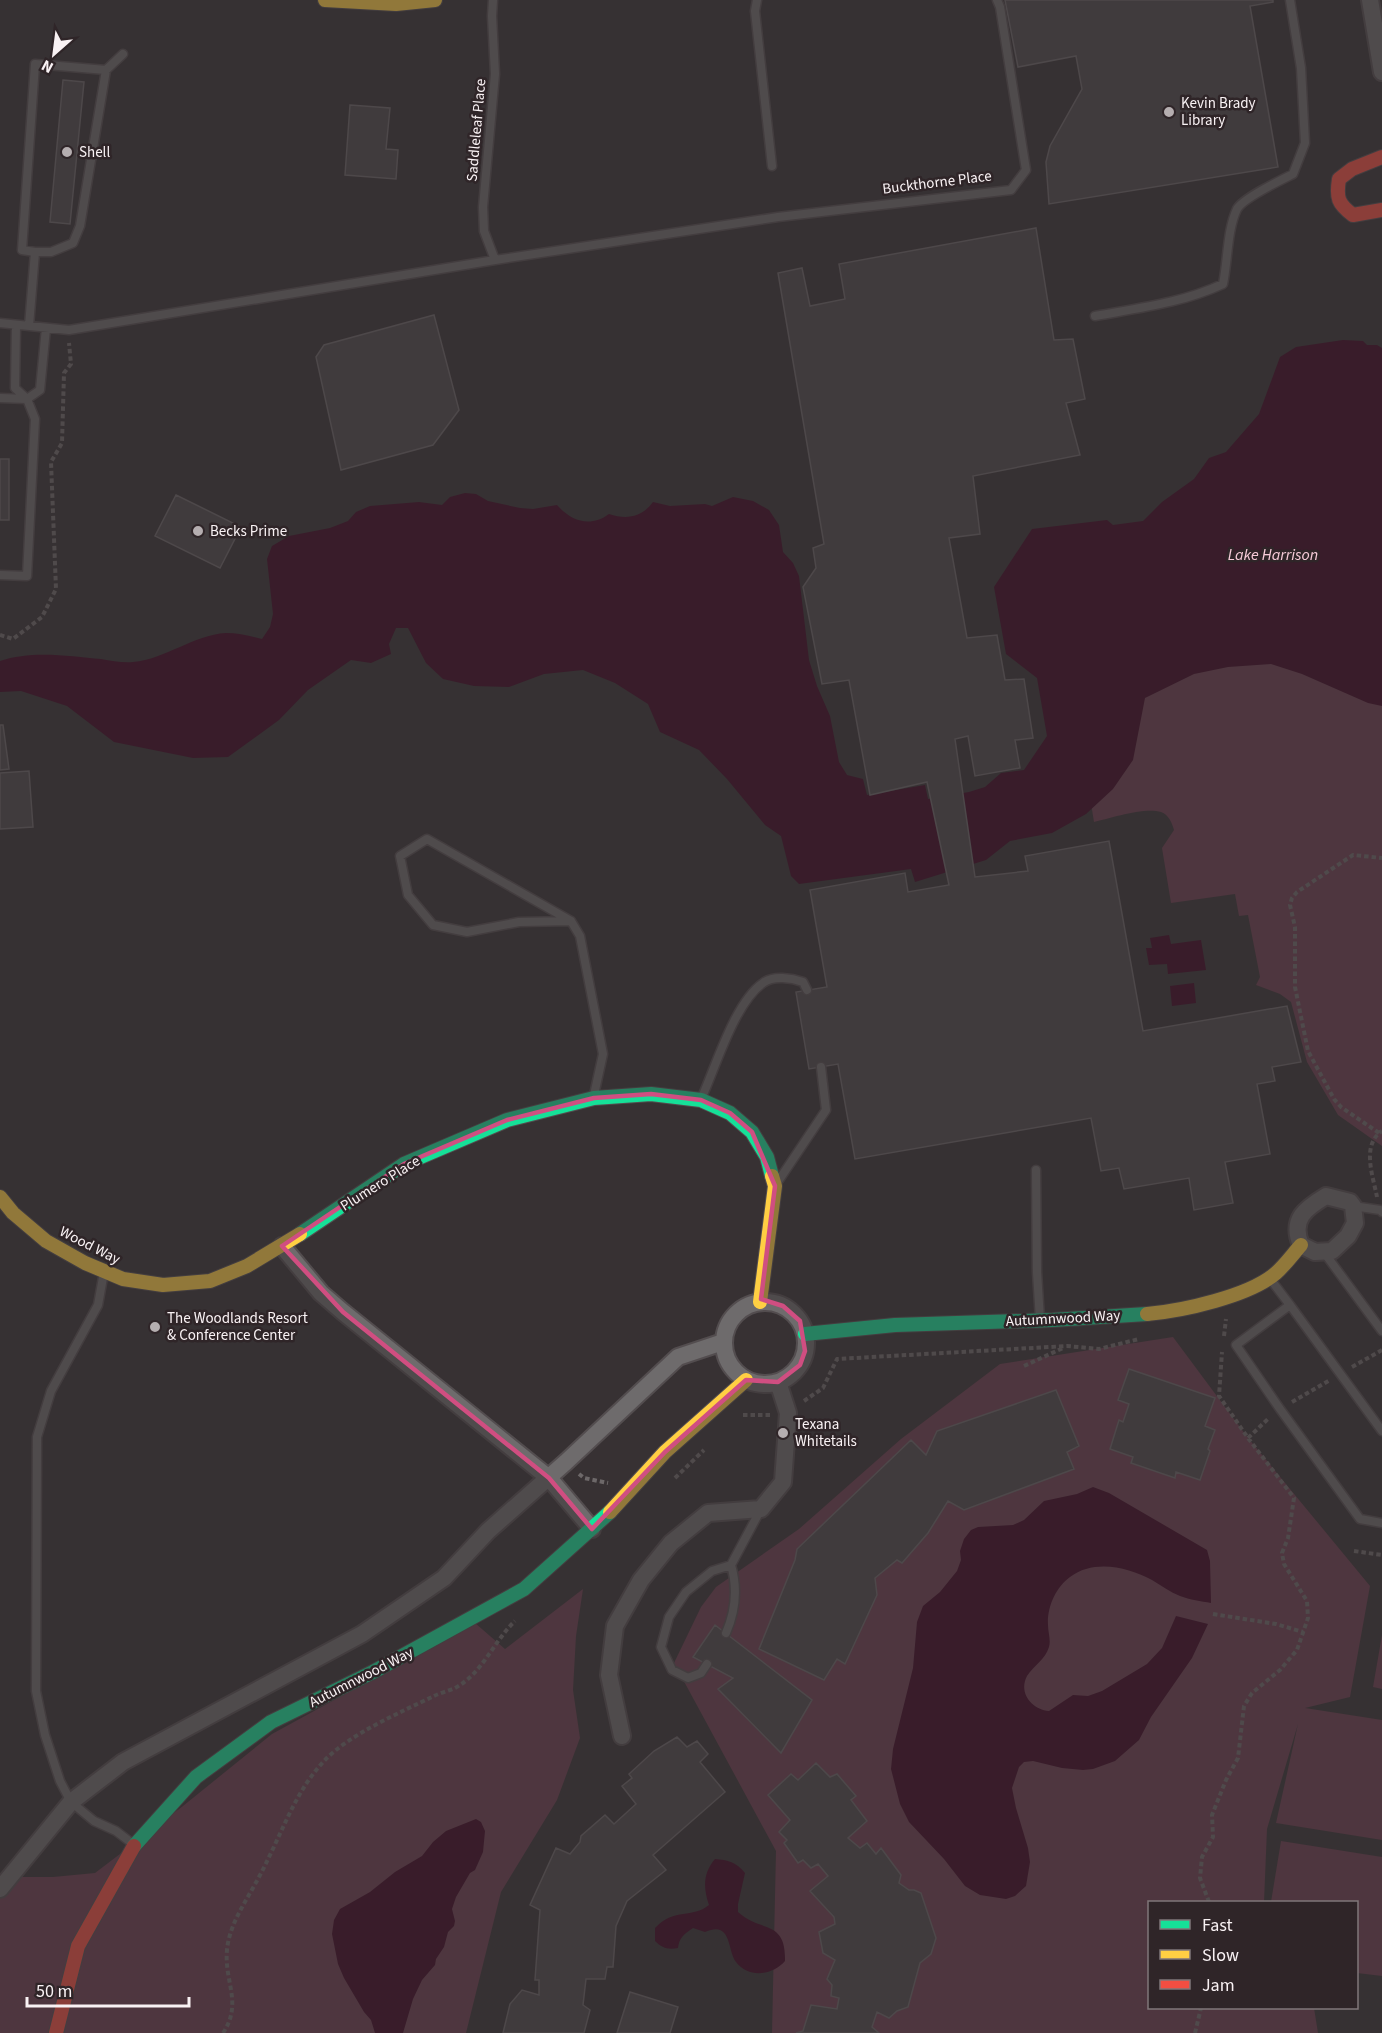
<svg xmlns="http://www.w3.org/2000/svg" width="1382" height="2033" viewBox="0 0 1382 2033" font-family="'Source Sans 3',sans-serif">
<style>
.green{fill:#6a3d4e}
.water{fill:#3c0420}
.building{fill:#4c4749;stroke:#696466;stroke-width:1.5}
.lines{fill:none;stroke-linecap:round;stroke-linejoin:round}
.lane-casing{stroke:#534d4f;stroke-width:11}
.street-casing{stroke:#534d4f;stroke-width:20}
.fast-casing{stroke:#534d4f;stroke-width:16}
.slow-casing{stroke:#534d4f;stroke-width:16}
.jam-casing{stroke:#534d4f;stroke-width:16}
.path{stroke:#6d6869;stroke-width:4;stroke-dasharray:4.5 3;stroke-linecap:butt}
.lane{stroke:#6e6b6c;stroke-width:8}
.street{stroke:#6e6b6c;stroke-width:16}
.fast{stroke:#16e098;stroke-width:14}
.slow{stroke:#ffcf43;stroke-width:14}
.jam{stroke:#f24e42;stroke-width:14}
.marked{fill:none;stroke:#d04e81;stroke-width:4.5;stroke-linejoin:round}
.poi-dot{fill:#b5aeb0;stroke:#2f2528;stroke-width:2}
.labels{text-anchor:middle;stroke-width:5;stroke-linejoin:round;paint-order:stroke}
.poi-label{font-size:15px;fill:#f9f2f4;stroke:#2f2528;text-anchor:start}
.street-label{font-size:15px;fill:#f9f2f4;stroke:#2f2528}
.water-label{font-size:16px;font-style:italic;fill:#f7ccd9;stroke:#2f2528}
</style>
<rect width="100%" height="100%" fill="#373133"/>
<!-- green -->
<path class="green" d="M1382,521V1146L1338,1115L1307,1062L1291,1002L1280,994L1256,985L1260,977L1248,915L1239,916L1235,894L1171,903L1162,848L1174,830C1172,823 1169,815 1161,812C1144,807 1111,818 1094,822L1081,741Z
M1173,1337L1248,1438L1370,1586L1350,1697L1305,1708L1382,1720V1840L1276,1823L1298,1724L1267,1829L1264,1902H1150V2008H1314L1318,2033H772L776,1851L674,1663L701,1607L716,1587L799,1529L901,1439L1000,1364Z
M583,1589L576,1636L573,1690L580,1738L557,1800L501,1892L466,2033H0V1877H53L95,1873L183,1806L272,1734L475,1623L505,1649Z
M1382,1635V1689L1373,1687Z
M1281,1841L1382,1857V1976L1357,1973L1356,1902H1271Z"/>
<!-- water -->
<path class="water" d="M1343,340L1363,341L1367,345H1377L1382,348V706L1368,703L1302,674L1271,664L1228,667L1194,674L1145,698L1133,760L1113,789L1086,814L1052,833L1010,841L986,860L915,882L911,869L799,884L791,876L781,836L765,825L727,779L699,750L660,732L648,704L615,683L583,670L544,674L509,687L474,686L443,679L426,663L408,628H396L389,644L391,654L371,663L351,660L308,690L279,720L228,757L193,758L114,742L67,706L21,691L0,692V661C31,650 70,656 101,659C112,661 123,663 133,662C166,659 193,635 226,633C238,633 250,636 262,639L270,627L273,614L267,559L272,546L289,536L330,528L348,521L356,512L370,506L419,502L442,505L450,497L465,493L476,494L488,501L520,508L533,509L557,505C571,521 590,528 609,514C627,520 642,517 653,502L670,506L705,504L712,506L733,497L753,501L769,510L779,525L783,552L793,563L799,576L809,660L817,686L830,716L839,762L847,775L863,779L867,795L925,785L928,799L969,792L985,787L1001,773L1024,770L1047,736L1037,678L1006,654L994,587L1032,529L1107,520L1113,525L1143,521L1162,502L1194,479L1209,458L1226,452L1259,414L1280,357L1296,347Z
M1169,935L1171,944L1201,940L1206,970L1168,974L1167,964L1149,965L1146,948H1152L1150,938Z
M1194,983L1196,1003L1172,1006L1170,986Z
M1093,1487L1109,1493L1207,1550L1210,1561L1211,1603C1201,1601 1190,1600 1180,1596C1170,1592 1162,1586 1152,1580C1128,1567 1094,1559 1070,1577C1056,1587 1047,1607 1048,1625C1048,1632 1051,1640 1049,1647C1045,1660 1034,1665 1027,1676C1018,1693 1032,1710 1049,1711L1073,1695L1088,1696L1102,1691L1147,1664L1162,1648L1176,1616L1208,1624L1192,1658L1151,1717L1139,1740L1115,1761L1093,1769L1083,1770L1062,1768L1033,1761L1024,1762L1019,1767L1012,1788L1016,1808L1028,1848L1030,1862L1026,1886L1015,1896L1006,1899L980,1895L965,1886L944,1859L909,1822L900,1804L891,1769L893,1749L913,1668L917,1622L923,1606L940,1592L957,1571L961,1560L960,1551L964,1539L971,1530L978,1527L1013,1525L1024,1520L1044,1501L1077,1494Z
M476,1819L481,1822L485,1831L483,1852L475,1870L470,1873L456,1897L452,1909L455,1921L454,1926L448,1932L444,1947L436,1959L435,1965L422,1980L413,1999L403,2033H375L371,2020L364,2012L344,1978L338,1964L332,1934L334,1920L340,1909L370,1892L395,1872L422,1856L433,1842L446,1831Z
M715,1859C728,1860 736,1862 745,1873L738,1904V1912C761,1933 786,1919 785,1961C773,1975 749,1979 736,1962C727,1950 732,1920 705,1932L693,1928C684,1934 679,1938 678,1948C668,1950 662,1948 655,1941V1928C675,1907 692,1919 709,1905C703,1888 703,1873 715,1859Z"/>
<!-- building -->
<path class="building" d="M1005,0H1273V2L1250,6L1278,167L1049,204L1046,162L1050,146L1082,89L1076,56L1018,67Z
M63,80L84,82L70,224L50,222Z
M350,105L390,108L386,149L398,150L396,179L345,175Z
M1036,228L1054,340L1073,339L1085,399L1066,403L1080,455L973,476L980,534L949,538L967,638L997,635L1005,680L1024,679L1033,738L1015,740L1020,768L975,776L968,736L955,739L975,877L1028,871L1025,856L1109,841L1143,1031L1287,1006L1301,1062L1272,1067L1275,1081L1257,1084L1270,1154L1225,1162L1233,1203L1194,1210L1189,1178L1124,1189L1119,1168L1101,1171L1091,1118L855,1159L838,1064L809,1069L796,992L827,987L810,890L905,873L908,892L949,885L927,782L870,795L849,680L822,684L803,587L816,568L813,548L824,544L778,273L802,268L810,306L845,299L839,264Z
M434,315L459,410L433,445L341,470L316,357L324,345Z
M0,459H9V520H0Z
M176,495L241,527L220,568L155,536Z
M0,725H3L9,769L0,770Z
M29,771L33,827L0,829V773Z
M1129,1369L1215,1398L1205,1426L1215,1430L1208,1449L1210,1451L1200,1480L1176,1472L1175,1478L1131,1463L1133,1457L1110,1449L1119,1420L1123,1422L1129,1404L1118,1400Z
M1056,1390L1079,1446L1067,1452L1074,1469L964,1510L948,1501L928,1533L902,1563L897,1560L875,1578L877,1595L845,1664L837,1659L824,1680L759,1649L795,1560L797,1549L911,1440L926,1455L937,1431Z
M715,1625L812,1700L781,1753L718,1689L733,1678L693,1657Z
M677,1737L687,1747L697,1741L708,1754L700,1762L725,1792L653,1855L666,1870L627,1901L616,1926L613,1967H607L605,1979H586L583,2005L590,2010L584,2033H503L510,2004L522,1990L539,1995V1980H535L540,1910L530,1905L556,1848L570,1854L580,1842L581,1836L605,1815L614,1824L636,1804L622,1786L632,1778L629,1774L654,1751Z
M816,1763L830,1777L837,1774L856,1796L851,1800L867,1821L848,1838L860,1848L867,1843L876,1854L881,1848L901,1875L899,1883L909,1890H914L921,1893L936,1938L931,1954L920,1963L908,2007L897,2011L889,2018L877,2012L872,2027L879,2033H796L803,2031L811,2005L837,2009L839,1998L831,1996L832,1985L827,1979L835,1960L823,1953L819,1932L835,1924L834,1917L810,1891L828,1876L818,1864L811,1868L803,1860L798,1863L784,1843L787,1840L779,1832L790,1820L768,1795L791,1774L798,1780Z
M630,1992L678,2007L670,2033H617Z"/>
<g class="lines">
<defs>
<path id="lane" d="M493,0L492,16L495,74L483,207L484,231L495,260
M757,0L755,11L772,166
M35,252L22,250L35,64L106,70
M1095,316C1139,308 1182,303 1223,284C1228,260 1227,230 1237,209C1243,198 1281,180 1293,174L1305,143L1301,68L1290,0
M0,323L69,330L495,260L778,217L1011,190L1026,170L1000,7L997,0
M16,325L15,388L27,399L40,390L46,328
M29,326L35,252H51L73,243L80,226L106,70L123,54
M0,398L27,399L35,419L27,576L0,575
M571,921L519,922L467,932L433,925L408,895L400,856L427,839L571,921L580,936L603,1054L594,1095
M702,1097C716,1066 735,1002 763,983C773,975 792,978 803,982L807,990
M1036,1170L1037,1272L1040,1320
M779,1180L826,1110L821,1067
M1353,1206L1380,1210L1382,1212
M1323,1251L1382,1331
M104,1272L98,1305L51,1391L37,1437L36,1691L45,1735L60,1781L71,1802L94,1821L116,1831L133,1844
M1271,1280L1290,1305L1236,1345L1280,1409L1360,1519L1382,1523
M1290,1305L1382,1431
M726,1633C736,1610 738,1589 731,1565L761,1509
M707,1664L701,1673L688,1678L672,1670L661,1647L669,1617L686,1592L712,1571L731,1565"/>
<path id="street" d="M1370,0L1382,72
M1326,1196L1350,1202L1353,1206L1355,1223L1348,1236L1332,1251L1315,1252L1301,1245C1290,1219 1306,1208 1326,1196Z
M282,1246L321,1293L343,1312L549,1478L592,1529
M724 1343a41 41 0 1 1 82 0a41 41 0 1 1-82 0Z
M622,1736L609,1675L615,1626L641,1580L671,1543L708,1513L761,1509L783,1482L788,1413L778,1382
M0,1889L71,1802L123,1762L362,1634L444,1578L488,1531L566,1462L678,1357L723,1342"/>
<path id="fast" d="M300,1234L404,1164L507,1120L594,1098L651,1094L701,1100L730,1113L752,1132L767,1157L772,1176
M805,1334L895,1325L1052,1320L1147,1314
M134,1846L196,1777L271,1722L373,1672L524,1589L610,1512"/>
<path id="slow" d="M325,0L396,4L435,0
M0,1197L13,1213L46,1241L85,1263L123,1279L163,1285L210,1281L247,1266L300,1234
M760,1302L775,1186L772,1176
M1147,1314C1182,1311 1250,1296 1276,1273C1285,1265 1293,1254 1301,1245
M610,1512L665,1452L746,1380"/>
<path id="jam" d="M1382,157L1352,169L1339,179C1336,198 1338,204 1353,215L1382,210
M56,2033L78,1946L134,1846"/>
</defs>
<!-- lane casing -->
<use href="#lane" class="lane-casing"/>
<!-- street casing -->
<use href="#street" class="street-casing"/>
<!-- fast casing -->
<use href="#fast" class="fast-casing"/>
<!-- slow casing -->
<use href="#slow" class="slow-casing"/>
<!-- jam casing -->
<use href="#jam" class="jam-casing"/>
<!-- path -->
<path class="path" d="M0,635L13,639L42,617L56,589L51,462L62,443L64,373L71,364L69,343
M1379,1133L1341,1107L1334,1099L1308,1051L1295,987V927L1290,905L1292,898L1297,892L1353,855L1382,858
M1377,1197C1373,1176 1361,1145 1382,1131
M1224,1336L1226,1319
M1024,1366L1063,1348
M1352,1367L1382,1350
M804,1401L823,1388L837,1359L1067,1346L1099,1349L1139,1339
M1292,1402L1330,1380
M743,1415H770
M1248,1438L1269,1418
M579,1474L584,1478L608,1483
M675,1478L704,1450
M1354,1551L1382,1555
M1213,1614L1276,1624L1303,1632
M1209,1902L1200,1878L1202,1857L1213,1837L1212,1815L1226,1780L1238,1758L1244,1706L1252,1693L1280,1670L1297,1650L1308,1618L1307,1601L1284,1564L1282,1553L1288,1538L1294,1498L1248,1438L1219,1396L1222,1352
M223,2033C243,2003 224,1982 227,1950C228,1937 234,1922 240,1911C249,1894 260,1877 268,1859C285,1825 297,1790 324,1761C348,1735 401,1712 434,1696C440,1693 448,1691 455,1688C483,1673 493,1642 515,1621
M1195,2033L1201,2008"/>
<!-- lane -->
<use href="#lane" class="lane"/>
<!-- street -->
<use href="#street" class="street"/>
<!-- fast -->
<use href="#fast" class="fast"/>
<!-- slow -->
<use href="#slow" class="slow"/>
<!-- jam -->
<use href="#jam" class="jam"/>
</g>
<!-- marked area -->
<path d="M0 0H1382V2033H0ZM651,1094L701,1100L730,1113L752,1132L775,1186L761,1299L783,1306L800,1321L805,1351L800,1365L778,1382L746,1380L665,1452L592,1529L549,1478L343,1312L282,1246L404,1164L507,1120L594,1098Z" fill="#373133" fill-opacity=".55" fill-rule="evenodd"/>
<path class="marked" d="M651,1094L701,1100L730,1113L752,1132L775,1186L761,1299L783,1306L800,1321L805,1351L800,1365L778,1382L746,1380L665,1452L592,1529L549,1478L343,1312L282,1246L404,1164L507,1120L594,1098Z"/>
<!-- markers -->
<g class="poi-dot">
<circle cx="1169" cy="112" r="6"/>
<circle cx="67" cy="152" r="6"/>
<circle cx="198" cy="531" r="6"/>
<circle cx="155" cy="1327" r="6"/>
<circle cx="783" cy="1433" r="6"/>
</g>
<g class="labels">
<!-- poi labels -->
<g class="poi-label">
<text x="1181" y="108">Kevin Brady<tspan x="1181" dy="17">Library</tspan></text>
<text x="79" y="157">Shell</text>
<text x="210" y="536">Becks Prime</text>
<text x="167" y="1323">The Woodlands Resort<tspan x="167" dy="17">&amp; Conference Center</tspan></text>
<text x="795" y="1429">Texana<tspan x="795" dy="17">Whitetails</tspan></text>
</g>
<!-- street labels -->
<g class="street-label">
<text transform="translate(476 130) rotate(-85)" y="5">Saddleleaf Place</text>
<text transform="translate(937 182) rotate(-7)" y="5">Buckthorne Place</text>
<text transform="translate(380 1183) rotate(-32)" y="5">Plumero Place</text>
<text transform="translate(90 1245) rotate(27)" y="5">Wood Way</text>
<text transform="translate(1063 1318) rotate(-3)" y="5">Autumnwood Way</text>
<text transform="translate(361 1677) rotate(-27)" y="5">Autumnwood Way</text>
</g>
<!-- water labels -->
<g class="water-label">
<text x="1273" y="560">Lake Harrison</text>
</g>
</g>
<!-- legend -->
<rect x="1148" y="1901" width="210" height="108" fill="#2f2528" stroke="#80777a" stroke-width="1.5"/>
<rect x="1160" y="1920" width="30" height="9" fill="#16e098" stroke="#80777a" stroke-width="1.5"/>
<text x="1202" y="1931" font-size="18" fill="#f9f2f4">Fast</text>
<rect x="1160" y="1950" width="30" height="9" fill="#ffcf43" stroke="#80777a" stroke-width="1.5"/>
<text x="1202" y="1961" font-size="18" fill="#f9f2f4">Slow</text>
<rect x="1160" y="1980" width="30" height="9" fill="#f24e42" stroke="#80777a" stroke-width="1.5"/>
<text x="1202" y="1991" font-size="18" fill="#f9f2f4">Jam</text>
<!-- north arrow -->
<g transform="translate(54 54) rotate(208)" stroke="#2f2528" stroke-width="4.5" paint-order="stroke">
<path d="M0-4.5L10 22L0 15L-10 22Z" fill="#f9f2f4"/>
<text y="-9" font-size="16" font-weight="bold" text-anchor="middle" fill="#f9f2f4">N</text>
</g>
<!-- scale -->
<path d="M27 1997v9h162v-9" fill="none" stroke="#f9f2f4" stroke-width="3"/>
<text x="36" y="1997" font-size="18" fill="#f9f2f4" stroke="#2f2528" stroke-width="4.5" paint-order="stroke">50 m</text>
</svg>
